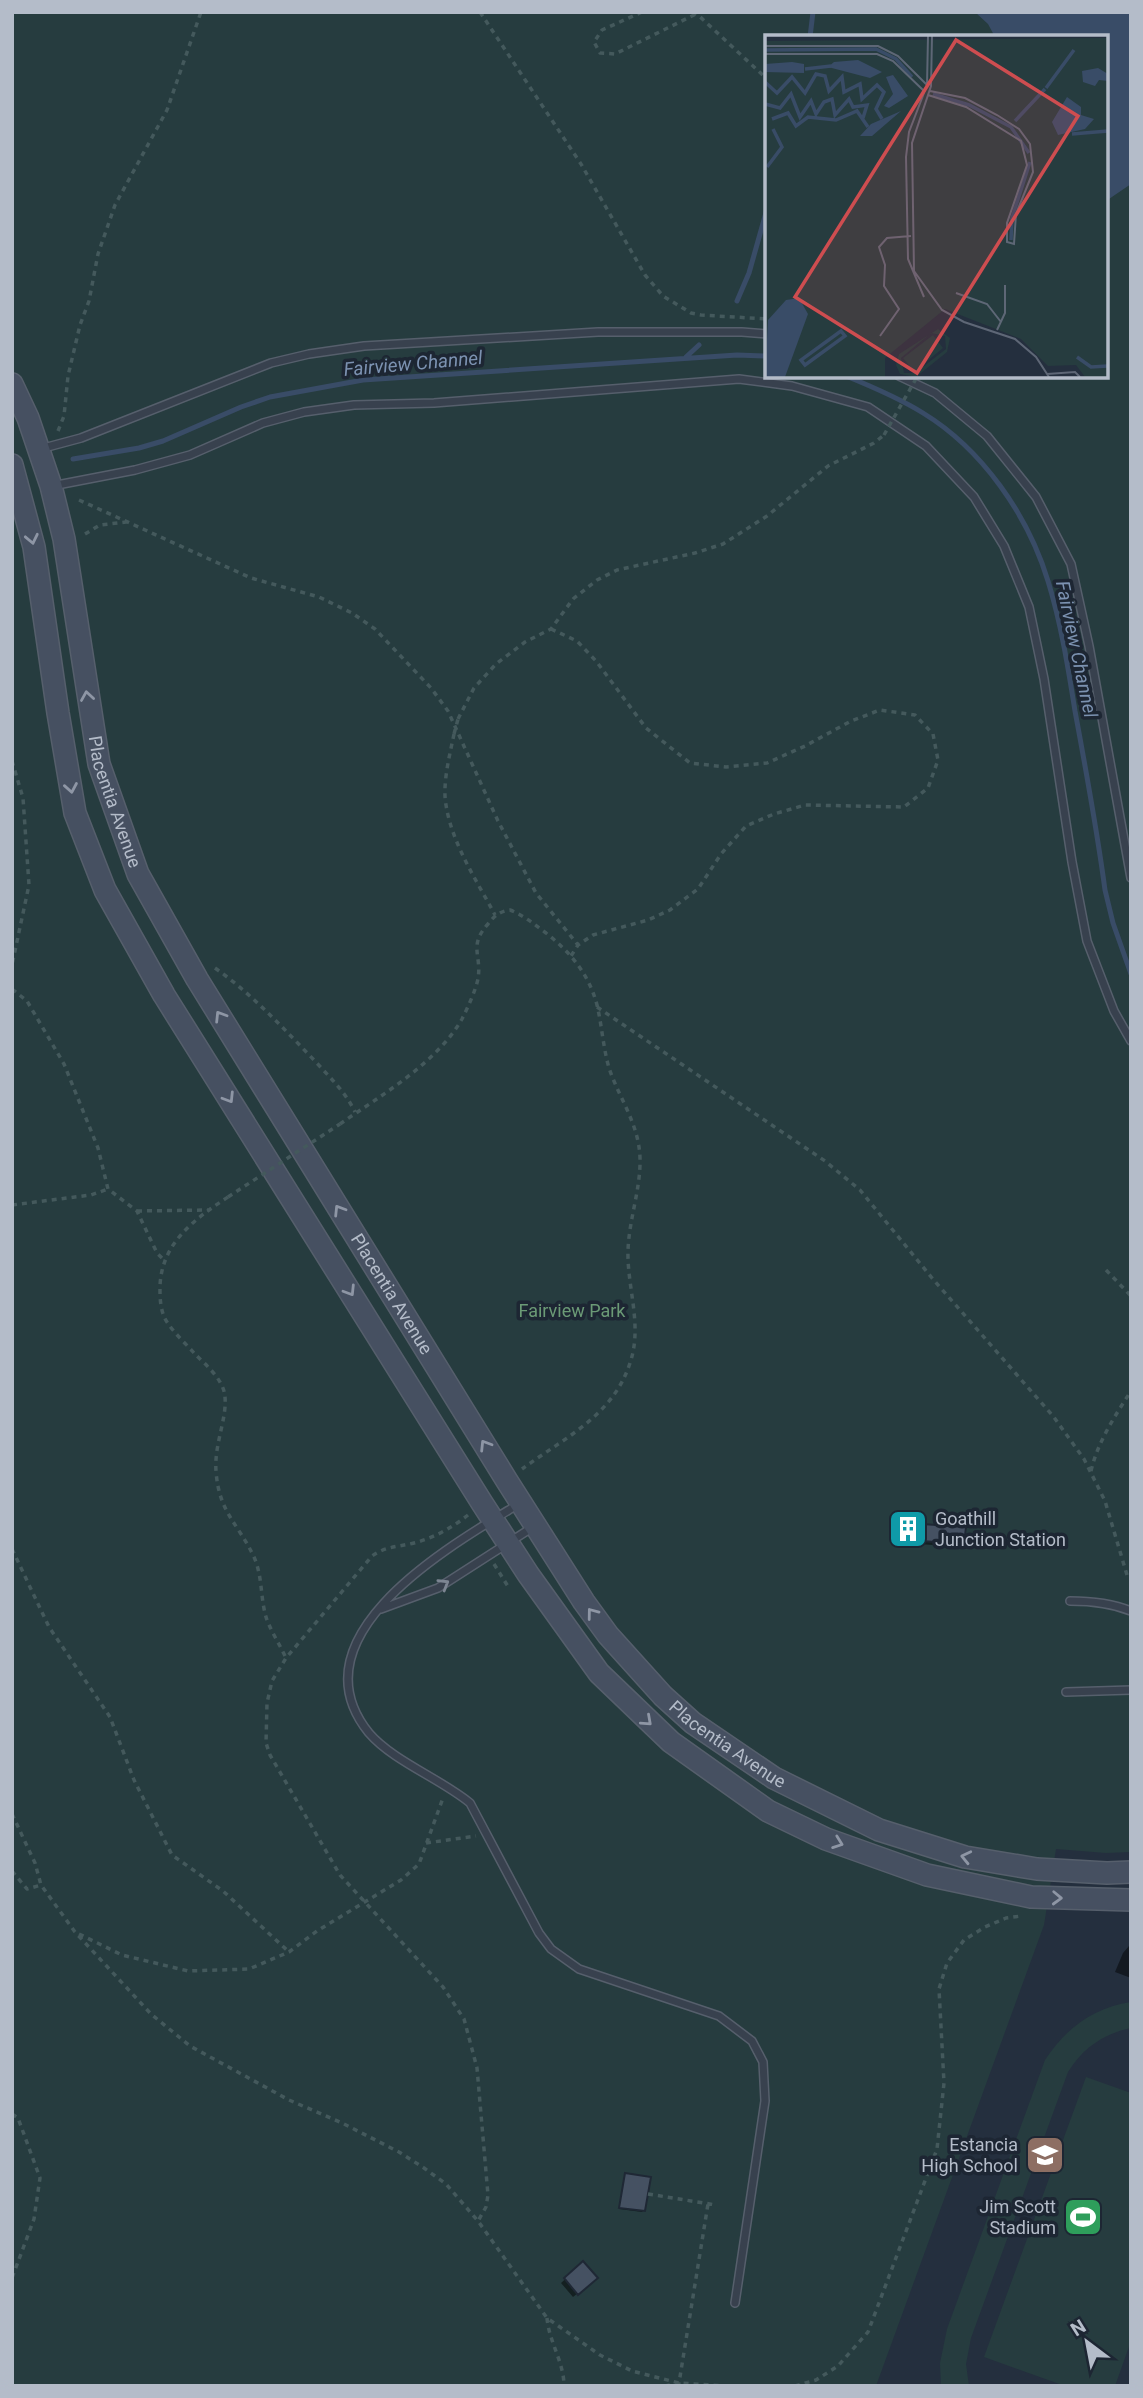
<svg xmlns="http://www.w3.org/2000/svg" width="1143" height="2398" viewBox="0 0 1143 2398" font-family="Roboto,sans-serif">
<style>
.green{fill:#263c3f;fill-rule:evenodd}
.water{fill:#394c67}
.shadow{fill:#0007}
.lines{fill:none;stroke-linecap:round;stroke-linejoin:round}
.stream{stroke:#394c67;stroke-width:5}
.building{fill:#455162;stroke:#1f2835;stroke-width:2}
.service-casing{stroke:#565f6c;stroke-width:10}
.secondary-casing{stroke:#565f6c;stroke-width:24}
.path{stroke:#44595c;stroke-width:3.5;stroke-dasharray:5 5;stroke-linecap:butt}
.service{stroke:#38414e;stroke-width:7}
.secondary{stroke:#465061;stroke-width:21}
.path-bridge{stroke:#44595c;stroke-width:3.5;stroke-dasharray:5 5;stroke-linecap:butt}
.oneway{stroke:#8e96a5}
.oneway2{stroke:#7c8592}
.labels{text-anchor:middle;stroke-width:7;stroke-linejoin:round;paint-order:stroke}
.street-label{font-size:18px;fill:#b4bcc9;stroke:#1d2633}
.park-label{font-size:18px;fill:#6b9a76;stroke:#1d2633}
.poi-label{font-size:18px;fill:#b4bcc9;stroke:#1d2633;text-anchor:end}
.water-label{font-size:19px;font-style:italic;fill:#7c92b1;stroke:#1d2633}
.inset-river{fill:none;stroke:#394c67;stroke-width:3.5}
.inset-road{fill:none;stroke:#5e6776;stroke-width:2}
.view{fill:#ce4d50;fill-opacity:0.15;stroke:#ce4d50;stroke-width:3.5}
.inset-edge{fill:none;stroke:#b4bcc9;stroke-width:3.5}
</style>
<rect width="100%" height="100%" fill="#242f3e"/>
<!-- green -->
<path class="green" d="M12,12H1131V1852L1106,1853L1056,1849L1044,1925L876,2386H12ZM767,37H1106V376H767Z
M1131,2002V2028C1103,2034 1083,2048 1068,2072L971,2338L966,2364L969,2386H941L940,2363L947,2329L1045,2060C1066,2028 1093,2008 1131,2002Z
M1086,2077L1131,2093V2341L1115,2386H1065L984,2357Z"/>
<!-- water -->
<path class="water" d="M975,12H1131V184L1106,201V37H995L988,24Z"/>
<!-- shadow -->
<path class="shadow" d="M923,1525L963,1543L959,1547L919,1544L920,1529Z
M1129,1946L1131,1947V1978L1115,1972L1123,1953Z
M625,2175L644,2210L642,2212L619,2209Z
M583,2263L592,2282L573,2297L561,2283Z"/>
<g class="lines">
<!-- stream -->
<path class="stream" d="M810,37L813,12
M737,301L749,273L767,209
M686,357L699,345
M846,376C873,387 899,398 923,413C982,449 1028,515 1048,581C1061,623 1068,667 1075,711C1086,770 1097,830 1105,890L1113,923L1131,974
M73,459L139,448L163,441L241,407L270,397L363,380L737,355L767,356"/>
</g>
<!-- building -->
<path class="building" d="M922,1524L966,1527L964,1544L921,1541Z
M625,2173L651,2177L645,2211L619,2208Z
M583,2261L598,2278L578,2295L564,2278Z"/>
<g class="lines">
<defs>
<path id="service" d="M899,376L935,393L987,436L1036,497L1071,564L1089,646L1131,878
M40,449L81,438L271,363L309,354L364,346L598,332H742L767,334
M52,486L135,470L190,455L263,423L304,412L354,405L434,403L739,379L792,386L868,407L926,446L974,497L1004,546L1029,607L1044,679L1072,862L1087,941L1114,1011L1131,1041
M517,1505C450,1546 291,1636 369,1733C393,1761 441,1779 470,1803L539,1933L551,1949L579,1969L719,2016L752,2041L763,2062L765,2101L735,2303
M1070,1601C1092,1601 1111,1603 1131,1611
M381,1609L438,1588L533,1527
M1066,1692L1131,1690"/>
<g id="secondary">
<path id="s1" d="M12,384L28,418L51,486L64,539L99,764L138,874L197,979L507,1481L584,1602L608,1635L663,1696L693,1723L774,1778L879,1830L965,1857L1037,1869L1107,1873L1131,1872"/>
<path d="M12,465L34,547L58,713L75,813L105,890L164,995L482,1503L528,1574L599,1673L671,1742L768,1811L826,1839L927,1875L1031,1897L1131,1900"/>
</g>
</defs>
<!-- service casing -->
<use href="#service" class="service-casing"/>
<!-- secondary casing -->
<use href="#secondary" class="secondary-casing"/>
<!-- path -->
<path class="path" d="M480,12L581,164L645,275L663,296L691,313L701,315L767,319
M642,12L602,30L594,42L600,53L615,54L700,12
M692,12L697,14L767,79
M58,431L64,416L68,376L80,325L89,301L98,254L115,205L167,110L201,12
M79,500L251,578L319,597L352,613L375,629L431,688L448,711L498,821L536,893L578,945
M85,534L100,525L126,522
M12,553L13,552
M551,629L577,641L596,661L646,728L690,763L726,767L767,763L805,746L851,721L880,710L915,715L933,734L938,760L928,788L904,807L805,805L774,814L746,826L721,854L698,889L670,910L648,920L593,935L578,945L571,956
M458,719L474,688L496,664L525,642L551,629L573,599L597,580L617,570L695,553L723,544L767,516L828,466L874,443L884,435
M454,734C450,754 442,784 446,805C452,844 477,881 495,915
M12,761L23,798L29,885L12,965
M215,968C253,995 283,1028 315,1061C330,1078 345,1091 355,1112
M12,989L27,1001L64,1064L98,1148L108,1189L137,1211L157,1253L164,1260
M597,1007L825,1161L860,1190L932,1278L1053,1416L1084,1459L1105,1501L1127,1575
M340,1124C380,1096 437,1063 462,1019C468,1007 475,992 478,979C482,955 468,946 488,924C494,916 500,911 510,910C523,915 534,924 546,933C570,952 589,974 597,1005C602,1026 603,1047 609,1068C619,1098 639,1124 640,1158C641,1191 627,1224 628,1258C629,1293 642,1328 630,1363C613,1416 564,1438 522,1469
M228,1197C193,1220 159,1245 160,1291C160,1301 161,1313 167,1322C174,1333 186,1344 195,1354C206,1365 224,1380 225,1397C227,1419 214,1445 216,1471C219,1513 238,1523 254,1557C263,1577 260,1600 267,1620C272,1633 280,1645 286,1658
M12,1205L91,1195L108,1189
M137,1211L208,1210
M1106,1270L1131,1296
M1091,1471C1098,1441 1115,1416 1131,1391
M468,1515C453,1527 434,1538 414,1543C398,1547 386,1546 372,1556L286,1658L272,1681L267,1703L266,1743L270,1755L340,1875L443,1987L464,2019L477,2068L488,2195L486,2207L478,2221
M12,1549L49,1627L110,1717L134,1780L172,1855L223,1891L289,1952
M494,1564L509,1588
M12,1814L35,1863L41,1885L75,1932L151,2014L190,2046L289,2100L342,2123L399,2152L424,2168L446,2184L478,2221L547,2318L600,2355L632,2371L679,2383L727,2386
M426,1843L476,1836
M12,1871L27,1889L41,1885
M79,1934L122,1955L188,1971L249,1969L289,1952L317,1931L401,1880L419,1864L443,1798
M12,2114L18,2118L40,2178L34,2219L12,2278
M648,2194L716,2205
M547,2318C549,2342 564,2362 564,2386
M665,2386L679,2383L708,2204
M795,2386L816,2380L838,2366L868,2332L937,2149L944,2083L939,1989L947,1963L964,1940L985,1927L1006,1918L1021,1916"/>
<!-- service -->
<use href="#service" class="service"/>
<!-- secondary -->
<use href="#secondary" class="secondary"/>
<!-- path-bridge -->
<path class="path-bridge" d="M884,435L917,377
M454,734L458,719
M228,1197L340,1124"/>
</g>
<!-- one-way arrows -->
<defs><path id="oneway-chevron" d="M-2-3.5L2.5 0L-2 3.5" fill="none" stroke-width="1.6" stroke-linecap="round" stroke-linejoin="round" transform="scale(1.75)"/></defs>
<g class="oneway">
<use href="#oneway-chevron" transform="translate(32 539) rotate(78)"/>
<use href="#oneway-chevron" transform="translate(87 696) rotate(-99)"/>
<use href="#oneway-chevron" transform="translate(71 788) rotate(80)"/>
<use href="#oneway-chevron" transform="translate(220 1016) rotate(-122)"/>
<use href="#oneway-chevron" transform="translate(229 1098) rotate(58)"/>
<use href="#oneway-chevron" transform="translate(339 1210) rotate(-122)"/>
<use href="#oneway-chevron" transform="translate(350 1291) rotate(58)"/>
<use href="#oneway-chevron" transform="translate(485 1445) rotate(-122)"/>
<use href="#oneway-chevron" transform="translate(592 1613) rotate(-127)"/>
<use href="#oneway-chevron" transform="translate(647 1721) rotate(42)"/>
<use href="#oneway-chevron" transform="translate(838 1843) rotate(20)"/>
<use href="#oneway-chevron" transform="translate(966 1857) rotate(-167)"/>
<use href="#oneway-chevron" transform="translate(1057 1898) rotate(2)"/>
</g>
<use class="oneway2" href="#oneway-chevron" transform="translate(444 1584) rotate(-31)"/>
<!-- icons -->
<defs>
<symbol id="building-square" viewBox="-11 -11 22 22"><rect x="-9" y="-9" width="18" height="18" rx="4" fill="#0f9aa8" stroke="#1d2633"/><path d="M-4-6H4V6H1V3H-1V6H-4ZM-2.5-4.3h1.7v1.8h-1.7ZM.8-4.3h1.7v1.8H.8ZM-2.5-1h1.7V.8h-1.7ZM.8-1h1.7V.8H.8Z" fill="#fff"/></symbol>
<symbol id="school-square" viewBox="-11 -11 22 22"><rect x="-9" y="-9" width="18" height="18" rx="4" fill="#8d6e63" stroke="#1d2633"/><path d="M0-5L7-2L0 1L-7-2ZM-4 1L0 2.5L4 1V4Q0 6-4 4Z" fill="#fff"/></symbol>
<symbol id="stadium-square" viewBox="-11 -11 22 22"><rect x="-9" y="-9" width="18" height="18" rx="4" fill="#2e9e5b" stroke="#1d2633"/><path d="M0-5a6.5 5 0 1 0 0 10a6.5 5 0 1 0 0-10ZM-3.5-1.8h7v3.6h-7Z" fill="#fff"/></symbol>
</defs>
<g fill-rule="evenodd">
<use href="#building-square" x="886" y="1507" width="44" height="44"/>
<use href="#school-square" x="1023" y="2133" width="44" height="44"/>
<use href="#stadium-square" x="1061" y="2195" width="44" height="44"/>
</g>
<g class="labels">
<!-- street labels -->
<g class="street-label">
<text dy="6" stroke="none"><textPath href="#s1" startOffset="432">Placentia Avenue</textPath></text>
<text dy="6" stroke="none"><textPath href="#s1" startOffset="999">Placentia Avenue</textPath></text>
<text dy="6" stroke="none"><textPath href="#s1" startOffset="1566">Placentia Avenue</textPath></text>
</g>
<!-- park labels -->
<g class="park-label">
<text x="572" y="1317">Fairview Park</text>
</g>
<!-- poi labels -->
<g class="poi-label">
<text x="935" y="1525" text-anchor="start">Goathill<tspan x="935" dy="21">Junction Station</tspan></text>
<text x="1018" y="2151">Estancia<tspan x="1018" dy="21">High School</tspan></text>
<text x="1056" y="2213">Jim Scott<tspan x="1056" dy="21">Stadium</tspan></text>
</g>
<!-- water labels -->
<g class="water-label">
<text transform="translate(413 363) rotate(-5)" y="7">Fairview Channel</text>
<text transform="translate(1077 649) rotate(78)" y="7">Fairview Channel</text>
</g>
</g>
<!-- overview -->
<g transform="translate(765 35)">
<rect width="343" height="343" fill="#242f3e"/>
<path d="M343,3V342H320L311,330L283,331L256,304L180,274L120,323V342H0V6ZM173,294L185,303L182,317L151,342L135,339L131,330L134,319ZM166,298L180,301L181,314L150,338H139L136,323ZM168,300L178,313L149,337L138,323Z" fill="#263c3f" fill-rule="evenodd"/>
<path d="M93,25L117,37L105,43L63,32L69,27ZM27,27L39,29V38L0,37V29ZM333,33L343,39V46L334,45L330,51L318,47L317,36ZM128,40L143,61L124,73L119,71L128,59L121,42ZM302,62L316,72V80L329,84L320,94L293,100L287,87ZM136,76L107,101H95L106,89ZM34,263L43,279L20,342H0L3,285L21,265Z" fill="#394c67"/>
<path class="inset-river" d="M0,15L111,14L131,24L147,42M40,34L66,31M0,47L12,58L27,42L40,58L51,39L60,41L64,56L77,42L79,57L95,49L97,64L112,50L119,57L111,74L117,84M281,53L309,15M168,59L204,70L246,92L264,118M0,69L15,73L26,59L35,82L46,66L51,79L59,67L67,64L70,80L84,64L88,72L102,70L98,83M7,84L23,78L31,91L43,82L71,85L92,76L103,92M250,86L280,54M307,99L343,96M2,132L17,112L8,94M246,205L247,183L265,127M76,296L80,301L40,330L36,325ZM312,322L326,332L343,331"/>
<path class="inset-road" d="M167,1L166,51L147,108L149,236L177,275L199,287L250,304L271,322L284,342M0,11H113L133,21L162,50M0,19H112L128,26L159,56M163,60L201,72L256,106L262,130L242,188V207L249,209L251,179L268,137L265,109L254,94L232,80L200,63L165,56M191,258L222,269L236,287M159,262L143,224L141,122L144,97L162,50L163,1M232,295L240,278V250M115,301L134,274L119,251L120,230L114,212L122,203L146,201M282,339L310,337L315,342"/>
<path class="view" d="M191,5L313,81L152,338L30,262Z"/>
<rect width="343" height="343" class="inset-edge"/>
</g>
<!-- border -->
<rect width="1143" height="2398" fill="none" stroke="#b4bcc9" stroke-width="28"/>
<!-- north arrow -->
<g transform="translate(1087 2342) rotate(328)" stroke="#1d2633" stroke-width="5" paint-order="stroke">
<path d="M0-5L12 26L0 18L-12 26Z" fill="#b4bcc9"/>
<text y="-10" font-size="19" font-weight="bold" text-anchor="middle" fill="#b4bcc9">N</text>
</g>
</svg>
